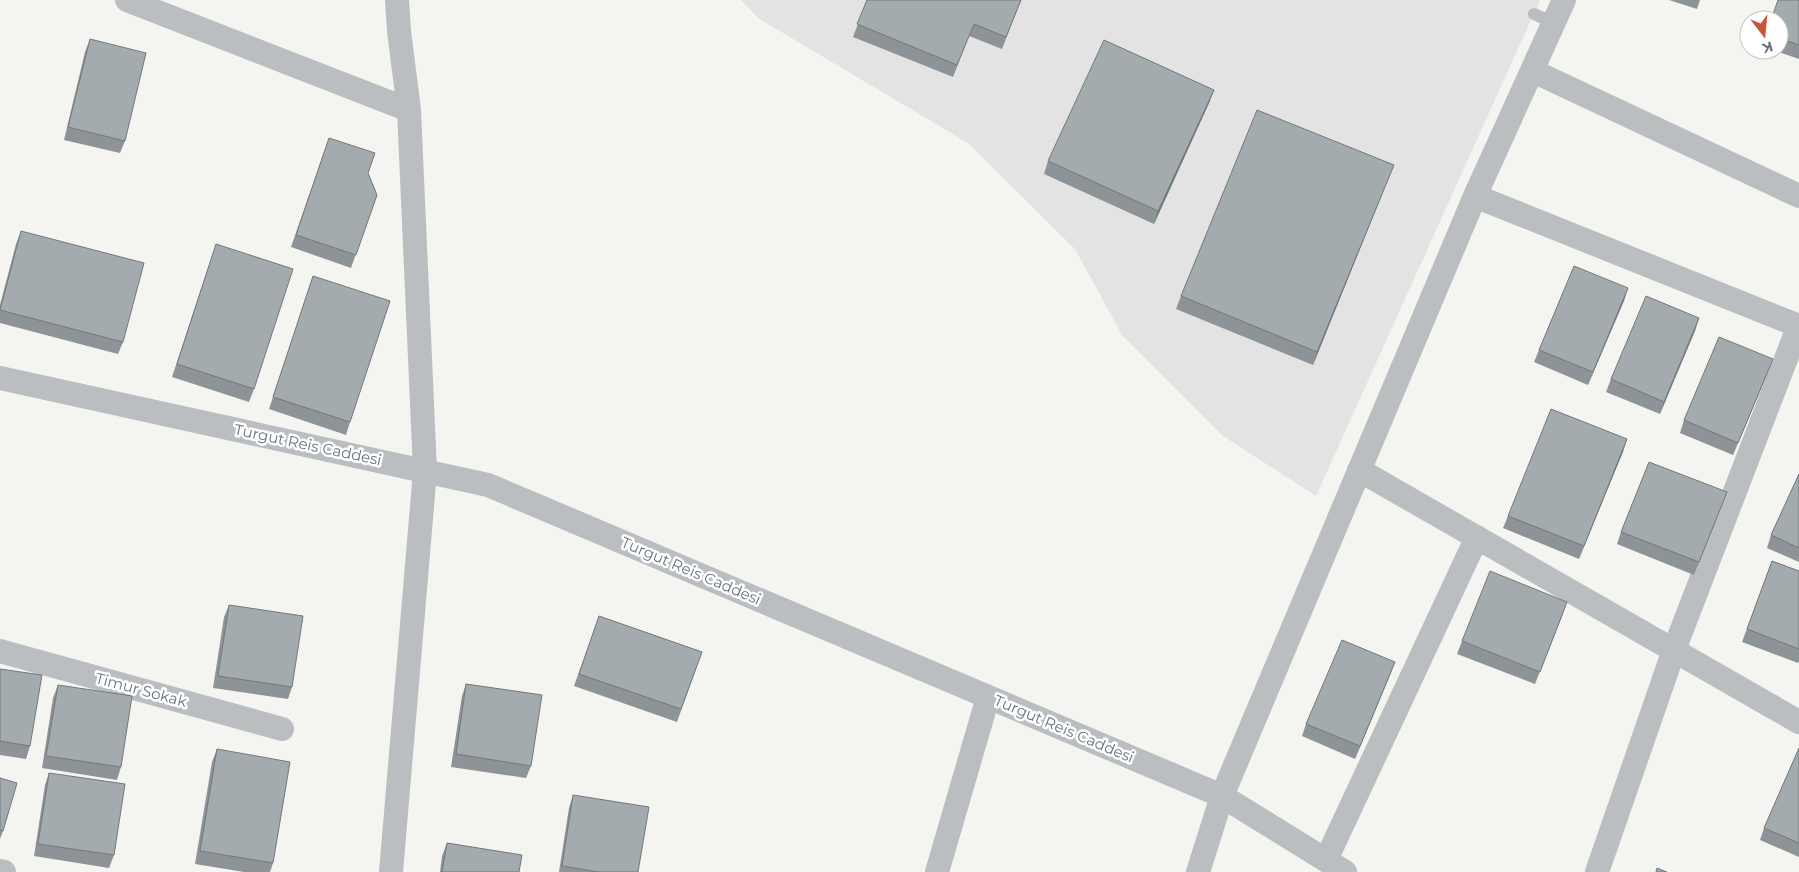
<svg xmlns="http://www.w3.org/2000/svg" width="1799" height="872" viewBox="0 0 1799 872" font-family="Montserrat,sans-serif">
<style>
.built{fill:#e2e3e2}
.lines{fill:none;stroke-linecap:round;stroke-linejoin:round}
.lane{stroke:#babec0;stroke-width:12}
.street{stroke:#babec0;stroke-width:24}
.wall{fill:#8d9396}
.shaded-wall{fill:#73787a}
.building{fill:#a4abaf;stroke:#73787a}
.labels{text-anchor:middle;stroke-width:5;stroke-linejoin:round;paint-order:stroke}
.street-label{font-size:15px;fill:#67757e;stroke:#fff}
</style>
<rect width="100%" height="100%" fill="#f4f4f1"/>
<!-- built -->
<path class="built" d="M741,0H1540L1316,496L1223,436L1122,335L1075,249L968,143L758,18Z"/>
<g class="lines">
<!-- lane -->
<path class="lane" d="M1534,14L1554,23"/>
<!-- street -->
<path class="street" d="M127,0L409,110
M1533,71L1799,196
M1475,196L1799,326
M0,378L488,485L1222,796L1345,872
M1359,470L1799,722
M0,651L282,729
M1326,860L1477,537
M0,871L4,872
M391,872L425,471L409,110L399,31L397,0
M937,872L988,697
M1198,872L1222,796L1475,196L1564,0
M1597,872L1674,650L1799,325"/>
</g>
<!-- wall -->
<path class="wall" d="M867,0H1021L1002,49L969,36L953,77L853,37Z
M1669,0H1700L1697,9Z
M1799,0V59L1773,50H1779V20Z
M90,39L125,141L120,153L64,140L85,52Z
M1214,90L1209,103L1154,224L1044,174L1048,161Z
M329,138L368,173L377,195L351,268L291,247Z
M1389,177L1313,365L1176,309L1181,296Z
M21,231L123,342L118,354L0,323V305L16,244Z
M216,244L254,389L249,402L172,377Z
M313,276L350,422L346,435L269,409Z
M1628,288L1588,385L1534,362L1539,350Z
M1699,318L1660,414L1606,392L1611,379Z
M1768,372L1733,455L1680,433L1684,420Z
M1627,439L1579,559L1503,528L1508,516Z
M1799,474V562L1767,548L1771,535Z
M1727,492L1694,575L1617,544L1621,532Z
M1772,561L1799,571V661L1798,663L1742,642Z
M229,605L292,687L288,699L213,688L224,617Z
M1563,614L1535,684L1457,654L1462,641Z
M599,616L702,652L677,722L574,686Z
M1395,662L1355,759L1302,736L1306,724Z
M0,669L30,746L26,759L0,755Z
M466,684L531,766L526,778L451,767L462,696Z
M58,685L121,767L117,780L42,768L53,698Z
M1799,748V857L1760,840L1764,828Z
M217,749L273,863L270,872H244L195,864L212,762Z
M49,773L114,855L109,868L34,856L45,785Z
M0,778L3,831L0,839Z
M573,795L638,872H559L569,808Z
M447,843L519,872H440L442,856Z"/>
<!-- shaded-wall -->
<path class="shaded-wall" d="M1214,90L1209,103L1154,224L1158,211Z
M1394,165L1389,177L1313,365L1317,352Z
M1628,288L1624,301L1588,385L1593,372Z
M1699,318L1695,331L1660,414L1664,402Z
M1773,359L1768,372L1733,455Z
M1627,439L1623,452L1579,559L1584,546Z
M1395,662L1390,675L1355,759L1360,746Z"/>
<!-- building -->
<path class="building" d="M867,0H1021L1006,37L974,24L957,65L857,24Z
M1778,0H1799V45L1779,38V20H1771Z
M90,39L146,53L125,141L68,127Z
M1104,40L1214,90L1158,211L1048,161Z
M1257,110L1394,165L1317,352L1181,296Z
M329,138L375,153L368,173L377,195L356,255L296,235Z
M21,231L144,263L123,342L0,310Z
M216,244L293,269L254,389L177,364Z
M1574,266L1628,288L1593,372L1539,350Z
M313,276L390,301L350,422L273,397Z
M1646,296L1699,318L1664,402L1611,379Z
M1719,337L1773,359L1738,443L1684,420Z
M1551,409L1627,439L1584,546L1508,516Z
M1649,462L1727,492L1699,562L1621,532Z
M1799,474V548L1771,535Z
M1772,561L1799,571V649L1747,629Z
M1490,571L1567,602L1540,672L1462,641Z
M229,605L303,616L292,687L218,676Z
M599,616L702,652L681,709L579,674Z
M1342,640L1395,662L1360,746L1306,724Z
M0,669L42,675L30,746L0,741Z
M466,684L542,695L531,766L456,754Z
M58,685L132,696L121,767L46,756Z
M1799,748V843L1764,828Z
M217,749L290,762L273,863L200,851Z
M49,773L125,784L114,855L38,844Z
M0,778L17,783L3,831L0,830Z
M573,795L649,807L638,872H599L562,866Z
M447,843L522,855L519,872H442Z
M1657,868L1667,872H1656Z"/>
<g class="labels">
<!-- street labels -->
<g class="street-label">
<text transform="translate(308 445) rotate(12)" y="5">Turgut Reis Caddesi</text>
<text transform="translate(691 571) rotate(23)" y="5">Turgut Reis Caddesi</text>
<text transform="translate(141 690) rotate(15)" y="5">Timur Sokak</text>
<text transform="translate(1064 729) rotate(23)" y="5">Turgut Reis Caddesi</text>
</g>
</g>
<!-- north arrow -->
<g transform="translate(1764 35) rotate(164)"><circle r="24" fill="#ffffff" stroke="#c2c8cb"/>
<path d="M0-4L9 19L0 12L-9 19Z" fill="#cb533a"/>
<text y="-8" font-size="14" font-weight="bold" text-anchor="middle" fill="#67757e">K</text>
</g>
</svg>
